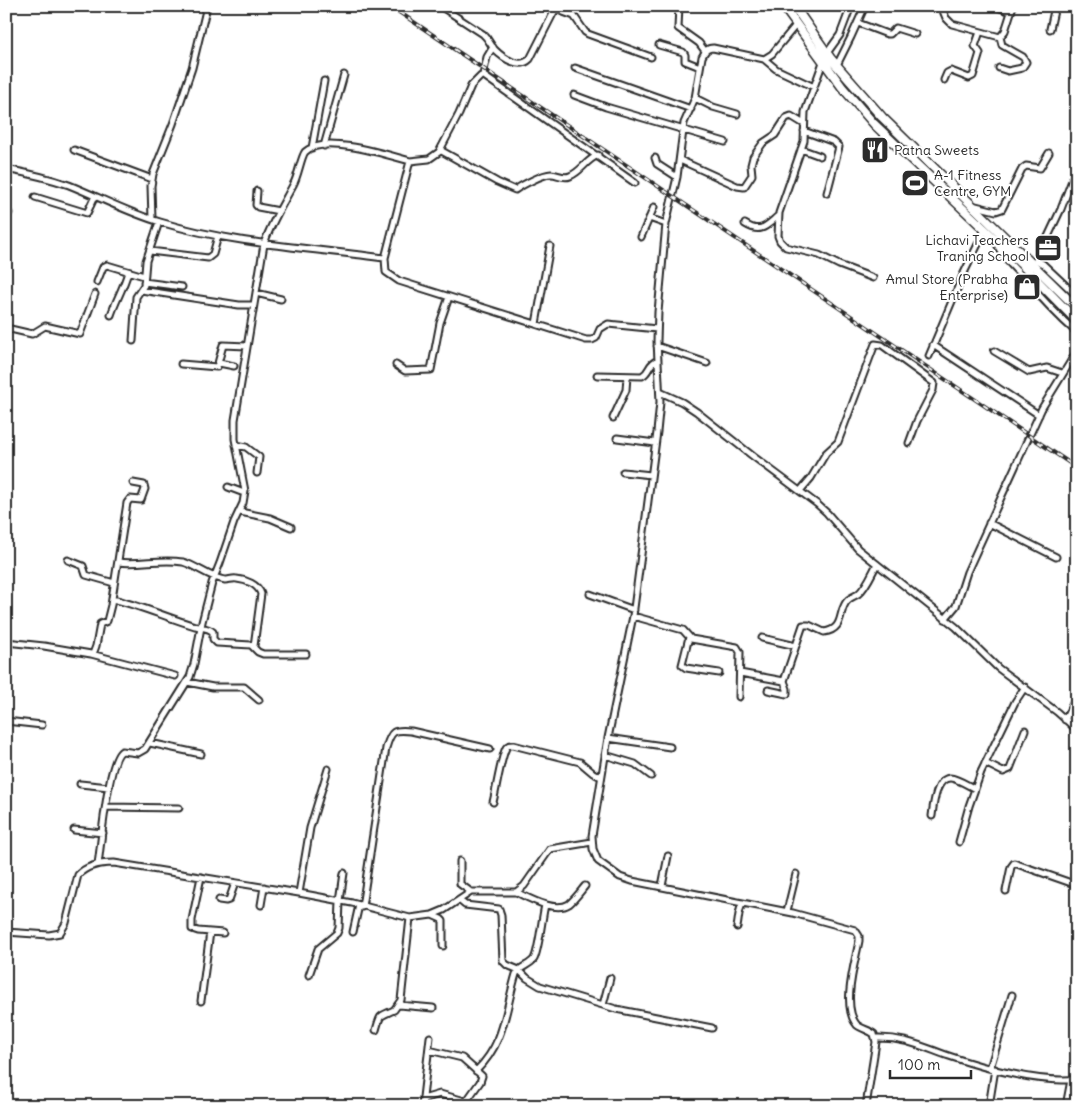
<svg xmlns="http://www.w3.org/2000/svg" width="1083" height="1112" viewBox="0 0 1083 1112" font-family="Delius,sans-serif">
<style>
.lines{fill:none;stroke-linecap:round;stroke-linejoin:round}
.minor-casing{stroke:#2b2b2b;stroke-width:9}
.highway-casing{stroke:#2b2b2b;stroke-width:11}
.minor{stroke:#fff;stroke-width:5}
.highway{stroke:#fff;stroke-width:8}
.rail-casing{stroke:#2b2b2b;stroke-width:4}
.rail{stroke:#fff;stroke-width:2;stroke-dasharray:5.5;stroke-linecap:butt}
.labels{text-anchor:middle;stroke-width:4;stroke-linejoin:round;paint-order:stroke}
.poi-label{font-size:14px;fill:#2b2b2b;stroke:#fff;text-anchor:start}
</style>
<rect width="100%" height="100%" fill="#fff"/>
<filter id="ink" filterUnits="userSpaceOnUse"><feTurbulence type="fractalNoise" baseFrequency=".02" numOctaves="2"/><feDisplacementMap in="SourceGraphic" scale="10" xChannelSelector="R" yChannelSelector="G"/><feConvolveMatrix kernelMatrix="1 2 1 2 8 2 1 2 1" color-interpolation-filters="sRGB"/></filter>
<g filter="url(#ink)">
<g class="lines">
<defs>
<path id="minor" d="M440,6L483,34C489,39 490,45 495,50C504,59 520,69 530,59L557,6
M679,6L678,28L699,43L705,51
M941,6L946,18L952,24L1000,37L1005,31L1013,6
M995,6L1011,12
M555,9L574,16L585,32L588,34L651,57
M858,23L887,34H890L896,28L915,34
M796,25L772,54L764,59L713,48C707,48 705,51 702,57L695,98L684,123L677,177L666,224L658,312L657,341L660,402L657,432L633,616L608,738L592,836L593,849L598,861L620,877L632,881L793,913L855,930L859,936V941C855,963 841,1007 857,1025C862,1029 869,1030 874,1034L876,1042L866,1106
M1050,29L1055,6
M659,45L683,52L685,55V61L700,67
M827,53L840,35L851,6
M764,59L776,69L814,87
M823,62L805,112L804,141L779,213L778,236L780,241L786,247L819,255L839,265L873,278
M837,65L851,37L865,6
M575,68L691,109
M999,68L1008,71L1022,68L1026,62L1023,57L1002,45L1000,37
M483,75L487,57L493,47
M944,80L947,73L951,71L969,78L973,76L980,53L975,46L980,32
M574,95L606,107L725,142
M695,98L713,107L737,114
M804,131L834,142L839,147L827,193
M324,146L344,75
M312,148L324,81
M801,149L820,156
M74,150L152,179
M440,150L497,182L515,190C522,185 543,174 551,174C558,174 563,179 570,176C582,171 585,161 598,155
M655,158L657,164L677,177
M680,160L737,186L744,187L752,175L751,165L753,157L763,143L775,135L786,118L791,116L804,124
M6,169C27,173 49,178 69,185C99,197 129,213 160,222C233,244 310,248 385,258
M635,183L484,76H481L471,86L459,114L439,152L429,159L410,161L385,258L386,272L399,281L586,340H592L596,338L600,329L608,324L657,329
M257,191L256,205L258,207L279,211
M35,197L87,213L95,196
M972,205L996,211L1002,209L1022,169L1026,166L1040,168L1049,153
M6,212L9,213
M649,218L666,224
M152,219L151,186L153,174L173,124L192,68L207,6
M745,224C761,234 766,226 778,216
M641,237L654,207
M996,242C1002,257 1014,268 1025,279C1041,298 1058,316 1077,333
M150,251L208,258L213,254L218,236
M1036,260L1043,264L1077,296
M1037,260L1061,209L1077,167
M97,282L103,267L107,265L144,276
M144,282L182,287
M141,290L239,305H254
M256,293L281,299
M111,315C116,300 124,287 128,272
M536,324L550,246
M6,328L32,334L45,326L80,334L95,294
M133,341L136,297L144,285L146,261L159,222
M933,345L1039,415
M657,346L707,363
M994,351L1029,372L1047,368L1062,373
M929,356L963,275L985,230
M219,363L234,366
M181,364L217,367L223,345L247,346
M396,365L405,371L431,370L440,323L449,297
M597,375L642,376C651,371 647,364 658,360
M660,392L682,402L697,412L754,457L817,504L827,513L858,549L956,627L998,668L1057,712L1077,730
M613,418L626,390L627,376
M617,438L655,443
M236,445L246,447L259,457L257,473
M623,472L651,475
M228,487L244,493
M800,491L811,478L826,453L838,442L875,344L882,345L934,383L933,390L917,421L909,443
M240,512L270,518L291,527
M989,523L1056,557
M68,560L83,566L86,575L114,583
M118,562C139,565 161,558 183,562C197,566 210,578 225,580C229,580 233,578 237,579C246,580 258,584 261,594L254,646
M590,594L634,610
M112,599C139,605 168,618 195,626C201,628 208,627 213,632V639L217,643L251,645L258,652L263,654H306
M633,616L683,630L691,639L737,647L740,652L739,697
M945,619L956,606L967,572L1042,408L1077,351
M689,637L682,665L686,668L719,673
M762,638L796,646
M6,642L44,646L91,654L175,676
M93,654L96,646L100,624L107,621L111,605L127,503L130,499L141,500L145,489L144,485L133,483
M740,673L784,681L803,625H809L824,632C846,629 837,610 848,600C851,597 855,596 858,594C866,588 872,573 877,564
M187,682L213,687H244L259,700
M768,690L787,694V689L784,681
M1065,720L1077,695
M6,721L42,725
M608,738L670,747
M150,743L201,754
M605,755L635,764L651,776
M985,763L1003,772L1010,769L1025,730
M80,784L109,787
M493,802C496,791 501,757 506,748C508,745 509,745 513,745L580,762L593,773L601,777
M106,807L179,808
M932,816C933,806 936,778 950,778C957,778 969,786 975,789
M74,830L103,833
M959,842L969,806L981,772L1015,702L1025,687
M460,861V884L471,892
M98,864C101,846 108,758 122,751L138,753L145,749L190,677L194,664L202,622L212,583L220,563L234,522L243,503L245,491L235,439V420L264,244C271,223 283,204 293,185C298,177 301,157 305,152C323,134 388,155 410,161
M201,877L192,920V929L198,931L223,933
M662,886L668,856
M1006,891L1011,867L1014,863L1077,885
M516,892C529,898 555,913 569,904C575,899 580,892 585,886
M299,893L310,828L328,769
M219,900L226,901L229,900L235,883
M459,900L465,905L499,909L501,915L503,961L507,965L519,970L527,978L540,986L616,1009L712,1028
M261,905L264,887
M362,907L386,748C391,731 393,729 411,731L490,749
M787,911L796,874
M432,915L441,919L443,921V946
M737,927C739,918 738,910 743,903
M6,932L49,935L60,933L66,923L78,875C87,865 100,863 114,863L299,893L352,903L410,918L432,915L444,910L471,892H516L524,886L550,849L592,842
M353,932L359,905
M309,975L318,949L337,933L339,928L340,901L344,873
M201,1001L210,932
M399,1005L433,1008
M603,1005L610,978
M376,1030C381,1013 379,1017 394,1010L401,1000L410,918
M876,1038C904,1037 923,1047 949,1056C984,1068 1041,1084 1077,1079
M429,1050L462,1058L482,1076L480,1082L463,1106
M990,1068L1012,995
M476,1071C505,1043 505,1011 516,974C520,966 529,966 534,959C539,950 542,917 545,905
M423,1099L440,1094L465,1101
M422,1106L430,1037
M989,1106L995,1069
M1066,1106L1071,1080"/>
<path id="highway" d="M783,6L842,87L874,124L1020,263L1077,321
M794,6L831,59L882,117L1077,308"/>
</defs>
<!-- minor casing -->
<use href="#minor" class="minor-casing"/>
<!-- highway casing -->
<use href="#highway" class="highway-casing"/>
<!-- minor -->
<use href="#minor" class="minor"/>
<!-- highway -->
<use href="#highway" class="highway"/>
<defs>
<path id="rail" d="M390,6L1077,468"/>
</defs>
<!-- rail casing -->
<use href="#rail" class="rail-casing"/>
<!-- rail -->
<use href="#rail" class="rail"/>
</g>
</g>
<!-- icons -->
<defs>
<symbol id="restaurant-square" viewBox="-11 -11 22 22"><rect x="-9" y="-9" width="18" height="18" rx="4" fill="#2b2b2b" stroke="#fff"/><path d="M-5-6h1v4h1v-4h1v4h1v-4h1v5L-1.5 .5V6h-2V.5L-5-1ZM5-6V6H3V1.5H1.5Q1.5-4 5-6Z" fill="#fff"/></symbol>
<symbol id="stadium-square" viewBox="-11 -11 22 22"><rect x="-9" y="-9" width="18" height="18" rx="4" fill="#2b2b2b" stroke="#fff"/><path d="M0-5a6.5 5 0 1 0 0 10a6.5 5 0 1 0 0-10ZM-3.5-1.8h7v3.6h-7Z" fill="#fff"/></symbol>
<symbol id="office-square" viewBox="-11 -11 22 22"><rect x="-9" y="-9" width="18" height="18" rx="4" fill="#2b2b2b" stroke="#fff"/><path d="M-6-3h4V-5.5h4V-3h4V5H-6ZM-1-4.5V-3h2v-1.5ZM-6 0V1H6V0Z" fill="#fff"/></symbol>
<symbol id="shop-square" viewBox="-11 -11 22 22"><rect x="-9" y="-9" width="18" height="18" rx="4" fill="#2b2b2b" stroke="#fff"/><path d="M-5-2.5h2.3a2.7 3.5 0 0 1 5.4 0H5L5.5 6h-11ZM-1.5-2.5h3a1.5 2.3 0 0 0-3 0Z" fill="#fff"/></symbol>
</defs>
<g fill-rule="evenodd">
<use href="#restaurant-square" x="859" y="134" width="32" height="32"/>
<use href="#stadium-square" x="899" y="167" width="32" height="32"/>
<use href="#office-square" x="1032" y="232" width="32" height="32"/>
<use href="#shop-square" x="1011" y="271" width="32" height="32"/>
</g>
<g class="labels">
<!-- poi labels -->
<g class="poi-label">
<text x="894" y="155">Patna Sweets</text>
<text x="934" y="180">A-1 Fitness<tspan x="934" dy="16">Centre, GYM</tspan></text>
<text x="1029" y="245" text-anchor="end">Lichavi Teachers<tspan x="1029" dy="16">Traning School</tspan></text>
<text x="1008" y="284" text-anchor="end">Amul Store (Prabha<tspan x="1008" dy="16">Enterprise)</tspan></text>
</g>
</g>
<!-- margin -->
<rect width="1083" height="1112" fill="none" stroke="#fff" stroke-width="25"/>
<rect x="12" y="12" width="1058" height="1087" fill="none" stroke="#2b2b2b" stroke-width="2" filter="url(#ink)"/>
<!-- scale -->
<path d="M890 1070v8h81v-8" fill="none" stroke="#2b2b2b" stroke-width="2.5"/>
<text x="898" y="1070" font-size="15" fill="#2b2b2b" stroke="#ffffff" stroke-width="4" paint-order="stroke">100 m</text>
</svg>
